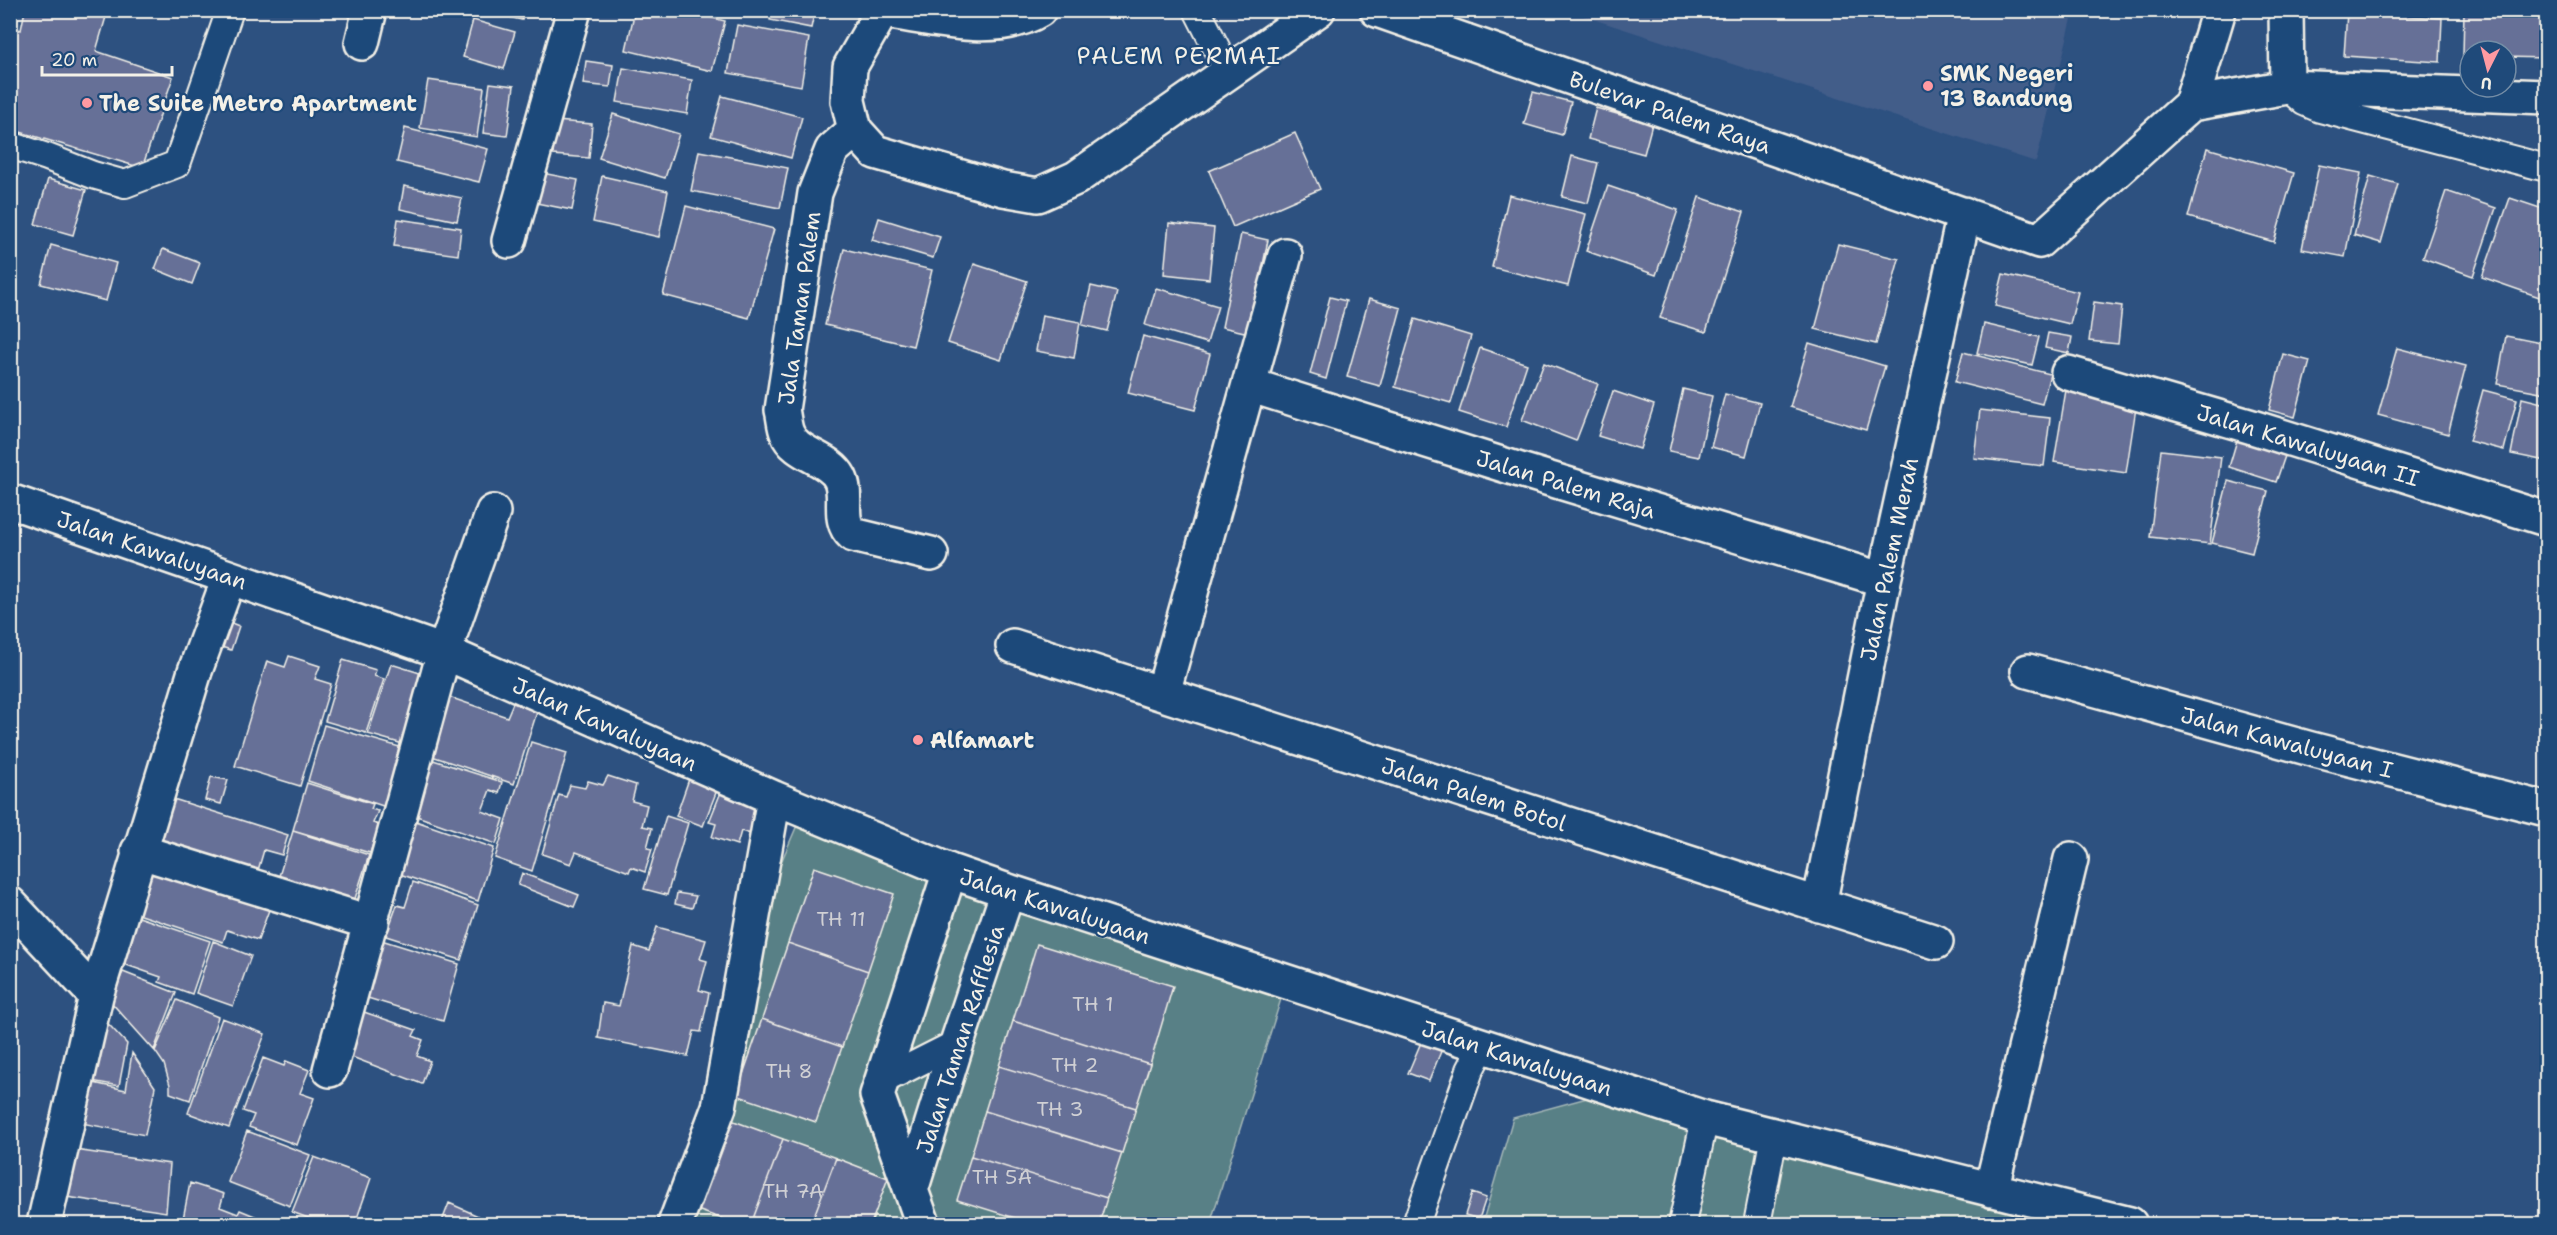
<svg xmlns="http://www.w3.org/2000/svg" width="2557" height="1235" viewBox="0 0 2557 1235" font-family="'Shantell Sans',sans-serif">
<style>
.built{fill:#425d89}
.green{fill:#598086;stroke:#a6b8b7;stroke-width:1.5}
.building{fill:#666f97;stroke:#f4f1e8;stroke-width:1.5}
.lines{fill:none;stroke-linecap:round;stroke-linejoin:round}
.lane-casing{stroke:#f4f1e8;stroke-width:30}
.street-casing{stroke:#f4f1e8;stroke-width:38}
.lane{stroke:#1f4a7a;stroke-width:26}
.street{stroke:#1f4a7a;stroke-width:33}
.poi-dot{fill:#ff9aa2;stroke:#1f4a7a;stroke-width:2}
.labels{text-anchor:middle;stroke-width:4.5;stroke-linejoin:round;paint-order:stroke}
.number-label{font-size:20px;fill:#d0d0d4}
.poi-label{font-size:22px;font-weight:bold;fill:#f4f1e8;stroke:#1f4a7a;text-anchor:start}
.street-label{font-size:22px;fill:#f4f1e8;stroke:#1f4a7a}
.neighbourhood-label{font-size:24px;letter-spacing:1.5px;fill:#f4f1e8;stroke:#1f4a7a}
</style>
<rect width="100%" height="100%" fill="#2d5180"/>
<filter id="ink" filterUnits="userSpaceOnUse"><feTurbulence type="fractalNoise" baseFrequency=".0167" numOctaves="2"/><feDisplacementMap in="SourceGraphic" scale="12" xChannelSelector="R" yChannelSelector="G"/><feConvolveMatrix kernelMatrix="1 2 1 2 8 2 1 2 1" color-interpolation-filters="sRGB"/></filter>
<g filter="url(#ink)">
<!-- built -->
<path class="built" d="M1568,11H2074L2036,162Z"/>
<!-- green -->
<path class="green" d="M798,823L1281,999L1210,1224H687L767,895Z
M1598,1095L2074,1224H1482L1513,1118Z"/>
<!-- building -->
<path class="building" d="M25,10H108L96,51L173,77L142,168L10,129V27L21,30Z
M479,10H524L522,20Z
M635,10H682L725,21L712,71L626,50Z
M772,10H815L811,28L770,20Z
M2464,10L2546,11V58L2506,57V51H2470V56H2463Z
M2347,12L2442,18L2440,62L2344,56Z
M473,20L515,32L504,69L463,57Z
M737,25L809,38L801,86L728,73Z
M586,61L613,65L610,87L583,84Z
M623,68L692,80L687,114L617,102Z
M428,80L484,88L477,137L420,128Z
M490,83L514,86L507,136L483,133Z
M1533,92L1571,102L1562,135L1524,124Z
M722,96L802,117L791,158L711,136Z
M1596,108L1652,124L1644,154L1588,139Z
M613,114L679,134L665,178L599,158Z
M556,121L592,124L589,158L553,155Z
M405,128L488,149L479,182L397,162Z
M1295,133L1320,189L1233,227L1209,171Z
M2207,148L2294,173L2274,242L2188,217Z
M699,151L788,168L780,208L691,191Z
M1572,156L1598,163L1588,203L1562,197Z
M2319,165L2361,173L2345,257L2302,249Z
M532,171L578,180L572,210L526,201Z
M602,176L668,191L659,237L593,222Z
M2370,176L2398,184L2381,243L2354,235Z
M48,179L86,190L73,235L35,224Z
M404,186L462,198L457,221L400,209Z
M1608,186L1678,210L1656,275L1586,251Z
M2446,191L2496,208L2473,276L2423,258Z
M1509,195L1586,214L1568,286L1492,267Z
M1699,197L1744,212L1706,332L1660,318Z
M2510,198L2546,210V294L2545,299L2482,277Z
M686,206L774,229L749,318L663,295Z
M879,218L940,237L933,258L872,240Z
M398,219L461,228L458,255L394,246Z
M1169,223L1214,228L1209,279L1164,274Z
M1241,234L1268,240L1249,333L1222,327Z
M1838,244L1899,259L1876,344L1815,329Z
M51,245L116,263L106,301L41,284Z
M163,249L200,263L192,284L155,269Z
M844,249L932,270L913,346L825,325Z
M974,264L1027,281L1001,360L948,343Z
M2003,274L2078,292L2070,324L1995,306Z
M1091,286L1117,292L1107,331L1082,325Z
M1156,288L1218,306L1207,343L1145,325Z
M1330,297L1346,301L1326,379L1310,374Z
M1369,299L1401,308L1380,386L1347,377Z
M2094,302L2122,306L2118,344L2089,341Z
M1042,315L1080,322L1074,358L1036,351Z
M1415,319L1471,336L1451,403L1395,387Z
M1984,324L2039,337L2032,365L1977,353Z
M2048,333L2072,337L2069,353L2045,348Z
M1143,336L1210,354L1195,410L1128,393Z
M2506,336L2546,344V393L2497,384Z
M1809,343L1885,366L1866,430L1790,407Z
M1480,348L1527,364L1506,427L1459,412Z
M2397,348L2466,366L2448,434L2378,415Z
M1963,352L2050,374L2042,404L1955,382Z
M2283,354L2310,361L2295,417L2269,410Z
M1544,363L1598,384L1576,441L1522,420Z
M1683,389L1712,396L1699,457L1669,451Z
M2066,390L2137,401L2126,473L2054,462Z
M2483,390L2517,399L2504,450L2469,441Z
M1613,391L1654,405L1640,449L1598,436Z
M1725,394L1760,403L1746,456L1711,447Z
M2522,398L2546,404V461L2511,454Z
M1980,410L2050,418L2044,466L1974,458Z
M2237,440L2285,456L2276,482L2229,467Z
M2161,450L2221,457L2210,544L2150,537Z
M2228,481L2268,491L2252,553L2212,543Z
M226,621L239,626L231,650L218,646Z
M289,656L320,666L315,679L331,684L300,786L235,766L267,661L285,667Z
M343,660L376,670L374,676L384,679L366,733L325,721Z
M391,664L420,673L415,694L418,695L403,744L368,734Z
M446,696L507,717L513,703L537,712L514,784L426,754Z
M324,725L403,748L386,807L308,781Z
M531,742L567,753L532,871L495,858Z
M427,758L502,782L499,793L490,790L482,811L504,819L496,844L411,814Z
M608,776L636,785L632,801L647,805L642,826L652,828L647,848L652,849L645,872L631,867L629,872L576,852L571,864L542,854L559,795L566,797L570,785L585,788L588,781L603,785Z
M211,777L228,780L221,804L205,800Z
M689,779L717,790L703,826L676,816Z
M307,783L373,804L371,809L378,811L373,823L379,825L370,853L293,830Z
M721,792L766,808L757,836L741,831L737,845L712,837L716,824L709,822Z
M167,797L288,835L282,855L264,850L254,884L149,851Z
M666,816L688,823L667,895L644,889Z
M410,819L494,848L478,901L394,872Z
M293,831L369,855L350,914L275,889Z
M146,861L273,899L258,940L227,930L223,942L129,911Z
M814,867L894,894L868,971L788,943Z
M522,873L579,895L574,907L518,885Z
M413,882L478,905L461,960L386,936L397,905L405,907Z
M677,893L696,896L692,908L675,904Z
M127,913L210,941L192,994L159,982L161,977L112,960Z
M657,927L706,940L700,959L707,961L699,990L709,993L701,1032L694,1031L688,1056L598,1038L603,1003L619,1006L633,946L649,951Z
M378,939L459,964L443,1021L361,996Z
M213,941L251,956L233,1006L196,993Z
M788,943L868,971L842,1047L762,1019Z
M1037,944L1173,986L1150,1064L1013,1021Z
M123,972L176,993L154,1050L110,1001Z
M177,1000L218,1017L190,1100L170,1093V1085L164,1064L155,1051Z
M364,1012L416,1030L413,1036L423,1040L417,1056L430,1061L422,1084L344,1054L356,1014L362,1016Z
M98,1013L127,1044L119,1086L86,1080Z
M222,1018L265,1034L229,1128L188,1113Z
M762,1019L842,1047L816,1122L736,1095Z
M1013,1021L1150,1064L1136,1108L999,1066Z
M1422,1040L1442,1049L1429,1081L1408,1073Z
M132,1053L155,1087L145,1135L81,1123L89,1082L126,1090Z
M263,1058L284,1066L286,1061L309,1070L300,1093L314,1098L297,1145L249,1127L254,1115L243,1111Z
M999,1066L1136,1108L1122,1153L985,1111Z
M985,1111L1122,1153L1107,1198L971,1156Z
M731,1120L783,1139L751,1224H737L697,1210Z
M247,1131L310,1155L290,1206L228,1182Z
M783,1139L836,1158L811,1224H751Z
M75,1150L170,1164L166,1212L67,1197Z
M971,1156L1107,1198L1099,1224H1035L957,1200Z
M314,1157L371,1178L355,1224H324L292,1212Z
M836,1158L888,1178L871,1224H811Z
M190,1183L224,1194L220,1207L238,1214L240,1210L272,1223L271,1224H182Z
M1472,1193L1486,1198L1479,1219L1465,1215Z
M449,1203L496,1224H441Z"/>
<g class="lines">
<defs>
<path id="lane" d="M1197,10L1229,73
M2287,87L2304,102L2320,109L2546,168
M10,145L47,157L93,175L125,184L177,164L230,10
M882,1081L957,1043
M1416,1224L1470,1070L1482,1047
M1682,1224L1705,1118
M1757,1224L1774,1136"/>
<path id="street" d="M1377,10L2039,241L2191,104L2287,87L2546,97
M2286,10L2287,87
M882,11L850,67L848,101L855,130L875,152L1003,189L1038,195L1076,178L1318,10
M882,11C929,17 996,37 1039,10
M362,43L370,10
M2191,104L2219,10
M855,130L832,150L815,193L782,410C784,417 784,426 787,433C795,455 829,457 840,478C849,497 836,520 853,535L931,554
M509,241L574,10
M2068,373L2249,426L2546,519
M1249,385L1520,470L1884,580
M10,501L444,652L774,798L950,871L1008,891L1705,1118L2130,1224
M1013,646L1936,942
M2028,671L2311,749L2546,809
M1163,693L1285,255
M138,851L372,923
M10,904L96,996
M1819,905L1884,580L1964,214
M330,1070L444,652L493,512
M912,1187L957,1043L1008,891
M1991,1190L2071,859
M44,1224L96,996L195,671L229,578
M675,1224L719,1107L774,798
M923,1224L877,1095L950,871"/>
</defs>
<!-- lane casing -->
<use href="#lane" class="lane-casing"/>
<!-- street casing -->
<use href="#street" class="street-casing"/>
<!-- lane -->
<use href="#lane" class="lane"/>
<!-- street -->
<use href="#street" class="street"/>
</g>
</g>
<!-- markers -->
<g class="poi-dot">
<circle cx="1928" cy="86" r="6"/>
<circle cx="87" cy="103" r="6"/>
<circle cx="918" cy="740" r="6"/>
</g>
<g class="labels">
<!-- number labels -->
<g class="number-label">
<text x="841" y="926">TH 11</text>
<text x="1093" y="1011">TH 1</text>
<text x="1075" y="1072">TH 2</text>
<text x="789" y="1078">TH 8</text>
<text x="1060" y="1116">TH 3</text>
<text x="1002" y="1184">TH 5A</text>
<text x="793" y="1198">TH 7A</text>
</g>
<!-- poi labels -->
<g class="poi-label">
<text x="1940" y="81">SMK Negeri<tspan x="1940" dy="25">13 Bandung</tspan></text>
<text x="99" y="111">The Suite Metro Apartment</text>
<text x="930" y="748">Alfamart</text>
</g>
<!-- street labels -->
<g class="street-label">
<text transform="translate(1670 112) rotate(19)" y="8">Bulevar Palem Raya</text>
<text transform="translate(799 308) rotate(-82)" y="8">Jala Taman Palem</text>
<text transform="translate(2308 445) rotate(17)" y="8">Jalan Kawaluyaan II</text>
<text transform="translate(1566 484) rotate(17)" y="8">Jalan Palem Raja</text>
<text transform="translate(152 550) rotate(19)" y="8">Jalan Kawaluyaan</text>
<text transform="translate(1889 559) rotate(-78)" y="8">Jalan Palem Merah</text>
<text transform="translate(605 724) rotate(24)" y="8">Jalan Kawaluyaan</text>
<text transform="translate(2287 742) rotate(15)" y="8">Jalan Kawaluyaan I</text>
<text transform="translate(1474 794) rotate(18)" y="8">Jalan Palem Botol</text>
<text transform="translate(1055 906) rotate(18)" y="8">Jalan Kawaluyaan</text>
<text transform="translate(960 1039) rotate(-72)" y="8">Jalan Taman Rafflesia</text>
<text transform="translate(1517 1058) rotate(18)" y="8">Jalan Kawaluyaan</text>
</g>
<!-- neighbourhood labels -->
<g class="neighbourhood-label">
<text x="1179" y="64">PALEM PERMAI</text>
</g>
</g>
<!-- margin -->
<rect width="2557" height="1235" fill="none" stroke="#1f4a7a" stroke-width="36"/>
<rect x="18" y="18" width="2521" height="1199" fill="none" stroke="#f4f1e8" stroke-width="2" filter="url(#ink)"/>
<!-- north arrow -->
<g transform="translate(2488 69) rotate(186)"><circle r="28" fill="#1f4a7a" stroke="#748da6" stroke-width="1.5"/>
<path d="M0-4.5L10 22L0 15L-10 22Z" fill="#ff9aa2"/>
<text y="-9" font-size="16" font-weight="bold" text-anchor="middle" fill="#f4f1e8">U</text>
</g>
<!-- scale -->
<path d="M42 66v9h130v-9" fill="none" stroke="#f4f1e8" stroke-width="3"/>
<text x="51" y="66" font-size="18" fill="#f4f1e8" stroke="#1f4a7a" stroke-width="4.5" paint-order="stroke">20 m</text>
</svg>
